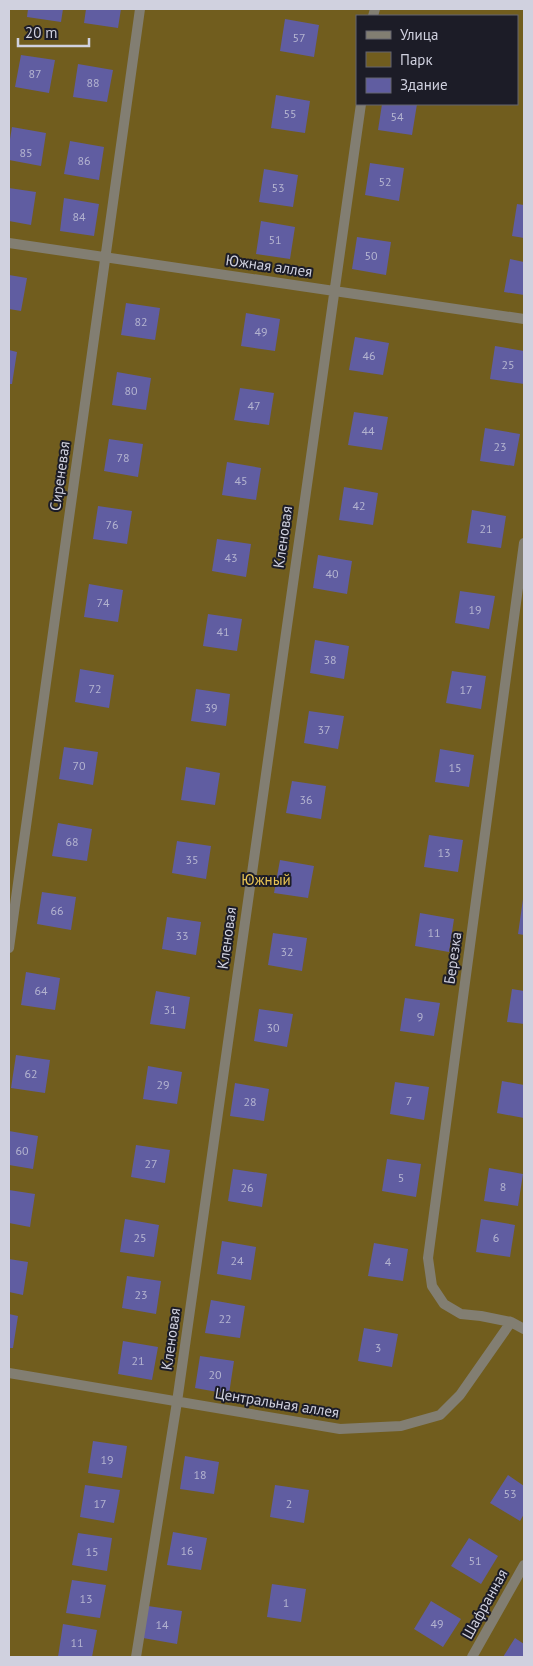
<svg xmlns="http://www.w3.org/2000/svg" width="533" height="1666" viewBox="0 0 533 1666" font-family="'PT Sans',sans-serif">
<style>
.green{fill:#715d1e;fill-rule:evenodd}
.building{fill:#605da1}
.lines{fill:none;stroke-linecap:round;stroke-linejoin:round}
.minor{stroke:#827e72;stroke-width:10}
.labels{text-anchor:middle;stroke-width:4;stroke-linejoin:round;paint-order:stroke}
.number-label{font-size:12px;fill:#b4b4d0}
.street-label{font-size:15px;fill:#d0d1df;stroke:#1c1c27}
.park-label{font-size:15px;fill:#e8c353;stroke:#1c1c27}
</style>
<rect width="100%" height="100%" fill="#33334a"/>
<!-- green -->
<path class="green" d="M9,9H524V1657H9ZM357,16H517V104H357Z"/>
<!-- building -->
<path class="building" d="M28,9H63L61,22L27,17Z
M86,9H121L118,28L84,23Z
M285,19L319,25L314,57L280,51Z
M21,55L55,60L49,93L15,87Z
M78,64L113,70L107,102L73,97Z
M276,95L310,101L305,133L271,128Z
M382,104H417L412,135L378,130Z
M12,127L46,133L41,166L9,160V145Z
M70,141L104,147L99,180L64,174Z
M370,163L404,168L399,201L365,195Z
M264,169L298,175L293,207L259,202Z
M9,188L36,192L31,225L9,221Z
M64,198L99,204L94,236L60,231Z
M517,204L524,205V238L512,236Z
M261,221L295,227L290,259L256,254Z
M357,237L391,242L386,275L352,269Z
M510,259L524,262V295L504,292Z
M9,275L27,278L21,311L9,309Z
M126,303L160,308L155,340L121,335Z
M246,313L280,319L275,351L241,346Z
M355,337L389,343L383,375L349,370Z
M495,346L524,351V384L490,379Z
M9,350L17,352L12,384H9Z
M117,372L151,378L146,410L112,405Z
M240,388L274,393L269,425L234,420Z
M354,412L388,417L382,450L348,445Z
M485,428L520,434L514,466L480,461Z
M109,439L143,444L138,477L104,471Z
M227,462L261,468L256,500L222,495Z
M344,487L378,493L373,525L339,520Z
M98,506L132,511L127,544L93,539Z
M472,510L506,516L501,548L467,543Z
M217,539L251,544L246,577L212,571Z
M318,555L352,561L347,594L313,588Z
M89,584L123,590L118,622L84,617Z
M460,591L495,596L489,629L455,623Z
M208,614L242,619L237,651L203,646Z
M315,640L349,646L344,679L310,673Z
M80,669L114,675L109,708L75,702Z
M452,671L486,676L481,709L446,703Z
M196,689L230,694L226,726L191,721Z
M309,711L344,716L338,749L304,743Z
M64,747L98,752L93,785L59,779Z
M440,749L474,755L469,787L435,782Z
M186,767L220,773L215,805L181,800Z
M292,781L326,786L321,819L286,813Z
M58,823L92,829L87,861L52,856Z
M429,835L463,840L458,872L424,867Z
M177,841L211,846L206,879L172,873Z
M280,860L314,866L308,898L274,893Z
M42,892L76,897L71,930L37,924Z
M523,899H524V935L518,934Z
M420,913L454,919L449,952L415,946Z
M167,917L201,922L196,955L162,949Z
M273,933L307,938L302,971L268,965Z
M26,972L60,978L55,1010L21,1005Z
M512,989L524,991V1024L507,1022Z
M156,991L190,997L185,1029L150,1024Z
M405,998L440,1003L434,1036L400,1031Z
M259,1009L293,1014L287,1047L254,1041Z
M16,1055L50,1060L45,1093L11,1088Z
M148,1066L182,1072L177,1104L143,1099Z
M502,1081L524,1085V1118L497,1113Z
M395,1082L429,1087L424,1120L390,1114Z
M235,1083L269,1089L264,1121L230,1116Z
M9,1131L38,1136L33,1169L9,1165Z
M136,1145L170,1150L165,1183L131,1177Z
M387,1159L421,1164L416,1197L382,1191Z
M489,1168L523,1174L518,1206L484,1201Z
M233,1169L267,1174L262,1207L228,1201Z
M9,1190L35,1194L30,1227L9,1223Z
M125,1219L159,1225L154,1257L120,1252Z
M481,1219L515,1225L510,1257L476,1252Z
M222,1241L256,1247L251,1280L217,1274Z
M374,1243L408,1249L403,1281L368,1276Z
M9,1259L28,1262L23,1295L9,1292Z
M127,1276L161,1281L156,1314L122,1308Z
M211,1300L245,1306L240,1338L205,1333Z
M9,1314L18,1316L13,1348H9Z
M364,1328L398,1334L392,1367L358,1361Z
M123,1341L158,1347L152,1380L118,1374Z
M200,1356L234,1361L229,1394L195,1388Z
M93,1441L127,1446L122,1478L88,1473Z
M185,1456L219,1462L214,1494L180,1489Z
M508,1475L524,1486V1514L520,1521L490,1503Z
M85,1485L120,1490L114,1523L80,1517Z
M275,1485L309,1490L304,1523L270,1517Z
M173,1532L207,1538L201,1570L167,1565Z
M78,1533L112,1538L107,1571L72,1565Z
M469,1538L498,1556L481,1584L451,1566Z
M72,1580L106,1585L100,1618L66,1613Z
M272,1584L306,1589L301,1622L267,1617Z
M431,1601L461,1619L443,1647L414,1629Z
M148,1606L182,1611L177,1644L143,1638Z
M63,1624L97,1630L92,1657H58Z
M515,1638L524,1644V1657H503Z"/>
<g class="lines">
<!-- minor -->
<path class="minor" d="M373,16L375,9
M9,243L524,319
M9,948L140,9
M511,1322L481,1316L461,1314L444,1304L432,1286L428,1258L524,543
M9,1373L340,1429L401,1426L440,1415L460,1395L511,1322L524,1329
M136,1657L177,1402L361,104
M472,1657L524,1565"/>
</g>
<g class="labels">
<!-- number labels -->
<g class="number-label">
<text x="299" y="42">57</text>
<text x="35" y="78">87</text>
<text x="93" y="87">88</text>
<text x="290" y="118">55</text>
<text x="397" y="121">54</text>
<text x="26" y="157">85</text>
<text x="84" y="165">86</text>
<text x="385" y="186">52</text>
<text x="278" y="192">53</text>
<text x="79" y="221">84</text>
<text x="275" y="244">51</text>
<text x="371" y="260">50</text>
<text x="141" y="326">82</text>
<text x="261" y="336">49</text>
<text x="369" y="360">46</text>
<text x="508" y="369">25</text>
<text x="131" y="395">80</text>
<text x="254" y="410">47</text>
<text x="368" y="435">44</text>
<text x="500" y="451">23</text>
<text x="123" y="462">78</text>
<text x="241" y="485">45</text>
<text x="359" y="510">42</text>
<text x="112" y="529">76</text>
<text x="486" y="533">21</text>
<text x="231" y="562">43</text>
<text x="332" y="578">40</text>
<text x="103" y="607">74</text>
<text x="475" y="614">19</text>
<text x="223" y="636">41</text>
<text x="330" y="664">38</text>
<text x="95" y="693">72</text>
<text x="466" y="694">17</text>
<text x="211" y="712">39</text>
<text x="324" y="734">37</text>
<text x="79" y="770">70</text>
<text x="455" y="772">15</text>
<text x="306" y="804">36</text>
<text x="72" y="846">68</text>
<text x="444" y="857">13</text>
<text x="192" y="864">35</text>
<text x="57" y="915">66</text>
<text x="434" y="937">11</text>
<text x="182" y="940">33</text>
<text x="287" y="956">32</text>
<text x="41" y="995">64</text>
<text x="170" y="1014">31</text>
<text x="420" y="1021">9</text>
<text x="273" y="1032">30</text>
<text x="31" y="1078">62</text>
<text x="163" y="1089">29</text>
<text x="409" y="1105">7</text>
<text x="250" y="1106">28</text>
<text x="22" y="1155">60</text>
<text x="151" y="1168">27</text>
<text x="401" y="1182">5</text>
<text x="503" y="1191">8</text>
<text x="247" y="1192">26</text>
<text x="140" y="1242">25</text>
<text x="496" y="1242">6</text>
<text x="237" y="1265">24</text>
<text x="388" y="1266">4</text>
<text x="141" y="1299">23</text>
<text x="225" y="1323">22</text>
<text x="378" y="1352">3</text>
<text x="138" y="1365">21</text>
<text x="215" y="1379">20</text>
<text x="107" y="1464">19</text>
<text x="200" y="1479">18</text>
<text x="510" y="1498">53</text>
<text x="100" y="1508">17</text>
<text x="289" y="1508">2</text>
<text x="187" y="1555">16</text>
<text x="92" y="1556">15</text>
<text x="475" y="1565">51</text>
<text x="86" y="1603">13</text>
<text x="286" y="1607">1</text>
<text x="437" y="1628">49</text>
<text x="162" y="1629">14</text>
<text x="77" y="1647">11</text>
</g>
<!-- street labels -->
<g class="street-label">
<text transform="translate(269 266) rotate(8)" y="5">Южная аллея</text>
<text transform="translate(60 476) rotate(-82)" y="5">Сиреневая</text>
<text transform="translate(283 537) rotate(-82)" y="5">Кленовая</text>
<text transform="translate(227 938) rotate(-82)" y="5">Кленовая</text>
<text transform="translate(453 958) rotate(-82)" y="5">Березка</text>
<text transform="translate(171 1339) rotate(-82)" y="5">Кленовая</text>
<text transform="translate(277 1403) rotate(9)" y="5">Центральная аллея</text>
<text transform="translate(485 1604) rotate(-61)" y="5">Шафранная</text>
</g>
<!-- park labels -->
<g class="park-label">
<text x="266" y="885">Южный</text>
</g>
</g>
<!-- border -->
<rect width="533" height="1666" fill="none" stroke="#d0d1df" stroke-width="20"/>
<!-- legend -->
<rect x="356" y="15" width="162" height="90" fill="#1c1c27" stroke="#646471"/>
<rect x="366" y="31" width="25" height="8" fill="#827e72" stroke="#646471"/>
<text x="400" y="40" font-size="15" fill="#d0d1df">Улица</text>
<rect x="366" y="52" width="25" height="15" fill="#715d1e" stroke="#646471"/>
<text x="400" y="65" font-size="15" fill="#d0d1df">Парк</text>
<rect x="366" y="78" width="25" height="15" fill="#605da1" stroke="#646471"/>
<text x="400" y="90" font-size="15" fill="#d0d1df">Здание</text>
<!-- scale -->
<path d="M18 38v8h71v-8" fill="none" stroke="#d0d1df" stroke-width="2.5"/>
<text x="25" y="38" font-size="15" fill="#d0d1df" stroke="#1c1c27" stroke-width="4" paint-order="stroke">20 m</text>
</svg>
